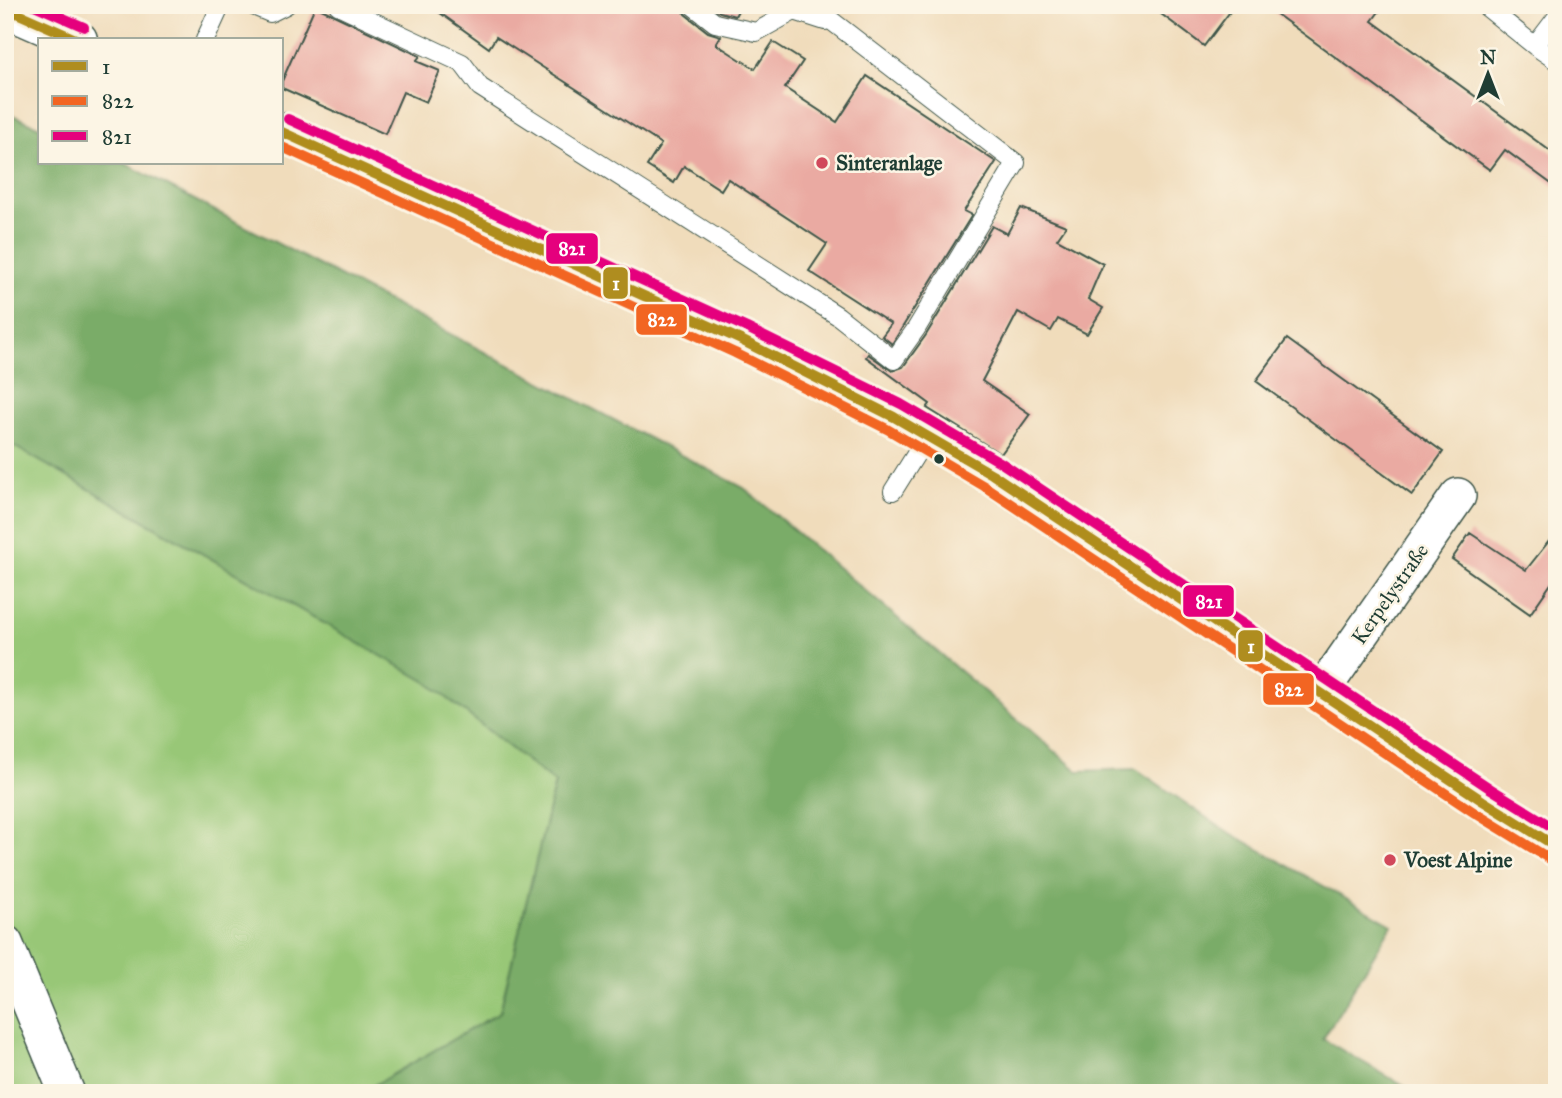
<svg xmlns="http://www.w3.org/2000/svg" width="1562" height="1098" viewBox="0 0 1562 1098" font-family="'IM FELL Great Primer',serif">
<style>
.green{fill:#98c777;stroke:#5c8256;stroke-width:2}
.forest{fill:#7aac68;stroke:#4c744e;stroke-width:2}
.building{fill:#eaaaa2}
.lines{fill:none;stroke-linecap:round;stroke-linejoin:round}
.service-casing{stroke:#3e5548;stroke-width:20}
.minor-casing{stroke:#3e5548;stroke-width:38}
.secondary-casing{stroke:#3e5548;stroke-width:41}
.service{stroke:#fff;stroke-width:18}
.minor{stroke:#fff;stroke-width:35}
.secondary{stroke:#fff;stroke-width:38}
.bus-1-casing{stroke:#fcf5e5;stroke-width:16}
.bus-2-casing{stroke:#fcf5e5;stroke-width:16}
.bus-3-casing{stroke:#fcf5e5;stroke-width:16}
.bus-1{stroke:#af8d1f;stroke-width:10}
.bus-2{stroke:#f26522;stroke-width:10}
.bus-3{stroke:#e5007d;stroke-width:10}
.poi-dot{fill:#d1495b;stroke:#fcf5e5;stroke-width:2.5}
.bus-dot{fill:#1f3d34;stroke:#fcf5e5;stroke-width:2.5}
.labels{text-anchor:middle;stroke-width:5;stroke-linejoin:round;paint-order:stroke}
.poi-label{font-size:21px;font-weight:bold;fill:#1f3d34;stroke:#fcf5e5;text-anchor:start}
.street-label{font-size:21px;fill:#1f3d34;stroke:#fcf5e5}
.line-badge{stroke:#fcf5e5;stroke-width:2.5}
.badge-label{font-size:19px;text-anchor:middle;font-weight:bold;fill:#fff}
</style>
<rect width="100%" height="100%" fill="#fcf5e5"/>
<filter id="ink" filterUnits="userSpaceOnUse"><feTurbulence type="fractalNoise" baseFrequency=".0143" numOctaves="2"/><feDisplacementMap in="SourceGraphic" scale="14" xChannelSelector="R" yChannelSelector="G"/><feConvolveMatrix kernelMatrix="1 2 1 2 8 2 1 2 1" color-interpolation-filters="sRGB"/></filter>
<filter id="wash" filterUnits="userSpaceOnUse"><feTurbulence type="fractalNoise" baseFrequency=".00686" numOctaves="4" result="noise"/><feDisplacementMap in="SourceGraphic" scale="28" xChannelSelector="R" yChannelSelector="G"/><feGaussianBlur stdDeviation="1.57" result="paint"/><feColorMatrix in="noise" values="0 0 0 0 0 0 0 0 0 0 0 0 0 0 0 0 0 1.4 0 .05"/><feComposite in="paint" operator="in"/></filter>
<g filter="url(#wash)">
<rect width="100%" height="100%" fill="#f0dcbb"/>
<!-- green -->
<path class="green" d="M5,441L427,682L555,783L500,1012L361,1093H5Z"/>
<!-- forest -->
<path class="forest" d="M5,112L40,127V163H124L744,488L1078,771L1136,769L1220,827L1392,925L1323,1039L1416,1093H361L500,1012L555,783L427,682L5,441Z"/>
<g id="blocks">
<!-- building -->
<path class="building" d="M429,5H681L685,14L708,32L721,36L716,44L755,69L773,42L803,61L785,88L837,122L867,76L996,162L964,211L972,215L892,344L882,336L891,324L809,271L827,244L728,179L721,190L684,166L674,183L647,166L661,144L496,37L489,48Z
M711,5H741L735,16L720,12Z
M1149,5H1235L1204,46Z
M1264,5H1384L1372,21L1557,156V188L1505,150L1490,170Z
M315,6L420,56L416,61L440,71L426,102L403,92L385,134L282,88V81Z
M1021,208L1066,226L1057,239L1103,264L1088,299L1103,308L1087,334L1058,319L1051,331L1018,312L982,381L1030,414L1001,454L927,408L930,404L866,357L868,354L892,371L903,367L926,335L992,226L1007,234Z
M1287,339L1443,452L1412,495L1256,381Z
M1557,531V575L1530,614L1452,559L1470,533L1526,570Z"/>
</g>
</g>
<g filter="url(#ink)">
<use href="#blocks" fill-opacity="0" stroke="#3e5548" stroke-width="2"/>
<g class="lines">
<defs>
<path id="service" d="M251,5L270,13L286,5
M338,5L462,63L480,87L838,316L894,360L916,329L1016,163L811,5
M692,5L715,23L756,32L794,11L825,21
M1484,5L1535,46
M1557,17L1535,46L1557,61
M205,40L221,5
M893,491L928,435"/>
<path id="minor" d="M1321,692L1458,496
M5,943L67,1093"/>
<path id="secondary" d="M5,8L78,40
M282,132C384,175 484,224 586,270C724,332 864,393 992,474L1483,801L1557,847"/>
</defs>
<!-- service casing -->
<use href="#service" class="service-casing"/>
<!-- minor casing -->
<use href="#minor" class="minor-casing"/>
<!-- secondary casing -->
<use href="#secondary" class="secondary-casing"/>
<!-- service -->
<use href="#service" class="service"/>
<!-- minor -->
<use href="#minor" class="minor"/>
<!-- secondary -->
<use href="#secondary" class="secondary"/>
<defs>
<path id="bus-1" d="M5,8L78,40
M282,132L741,340L894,417L992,474L1483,801L1557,847"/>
<path id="bus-2" d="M282,147L735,353L887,429L984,486L1475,813L1550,859"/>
<path id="bus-3" d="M34,5L84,27
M288,119L747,328L901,404L1000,462L1491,789L1557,830"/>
</defs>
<!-- bus-1 casing -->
<use href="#bus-1" class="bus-1-casing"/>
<!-- bus-2 casing -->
<use href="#bus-2" class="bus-2-casing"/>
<!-- bus-3 casing -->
<use href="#bus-3" class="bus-3-casing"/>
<!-- bus-1 -->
<use href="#bus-1" class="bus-1"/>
<!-- bus-2 -->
<use href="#bus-2" class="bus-2"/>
<!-- bus-3 -->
<use href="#bus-3" class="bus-3"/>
</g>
</g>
<!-- markers -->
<g class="poi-dot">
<circle cx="822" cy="163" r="7"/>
<circle cx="1390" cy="860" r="7"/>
</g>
<circle class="bus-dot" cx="939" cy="459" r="6"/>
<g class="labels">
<!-- poi labels -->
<g class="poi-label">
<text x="836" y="170">Sinteranlage</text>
<text x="1404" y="867">Voest Alpine</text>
</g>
<!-- street labels -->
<g class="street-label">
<text transform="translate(1390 594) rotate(-55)" y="7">Kerpelystraße</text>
</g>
</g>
<g class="line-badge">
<rect x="545" y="232" width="54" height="33" rx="7" fill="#e5007d"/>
<rect x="602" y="266" width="27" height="34" rx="7" fill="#af8d1f"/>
<rect x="635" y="303" width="53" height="33" rx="7" fill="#f26522"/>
<rect x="1182" y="584" width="53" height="34" rx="7" fill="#e5007d"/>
<rect x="1237" y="629" width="27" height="34" rx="7" fill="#af8d1f"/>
<rect x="1262" y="672" width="53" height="34" rx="7" fill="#f26522"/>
</g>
<g class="badge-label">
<text x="572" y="255">821</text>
<text x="616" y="290">1</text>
<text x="662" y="326">822</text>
<text x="1209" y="608">821</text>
<text x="1251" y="653">1</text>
<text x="1289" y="696">822</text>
</g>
<!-- margin -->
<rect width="1562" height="1098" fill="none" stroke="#fcf5e5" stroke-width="28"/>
<!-- legend -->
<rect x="38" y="38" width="245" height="126" fill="#fcf5e5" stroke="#a4ab9e" stroke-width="2"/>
<rect x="52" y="61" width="35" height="10" fill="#af8d1f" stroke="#a4ab9e" stroke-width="2"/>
<text x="102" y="74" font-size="21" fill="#1f3d34">1</text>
<rect x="52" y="96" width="35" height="10" fill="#f26522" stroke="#a4ab9e" stroke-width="2"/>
<text x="102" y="108" font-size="21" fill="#1f3d34">822</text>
<rect x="52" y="131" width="35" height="10" fill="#e5007d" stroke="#a4ab9e" stroke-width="2"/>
<text x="102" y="144" font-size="21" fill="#1f3d34">821</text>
<!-- north arrow -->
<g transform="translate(1488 74)" stroke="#fcf5e5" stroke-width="5" paint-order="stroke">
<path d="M0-5L12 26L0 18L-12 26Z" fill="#1f3d34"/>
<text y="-10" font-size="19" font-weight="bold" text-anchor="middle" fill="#1f3d34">N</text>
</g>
</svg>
